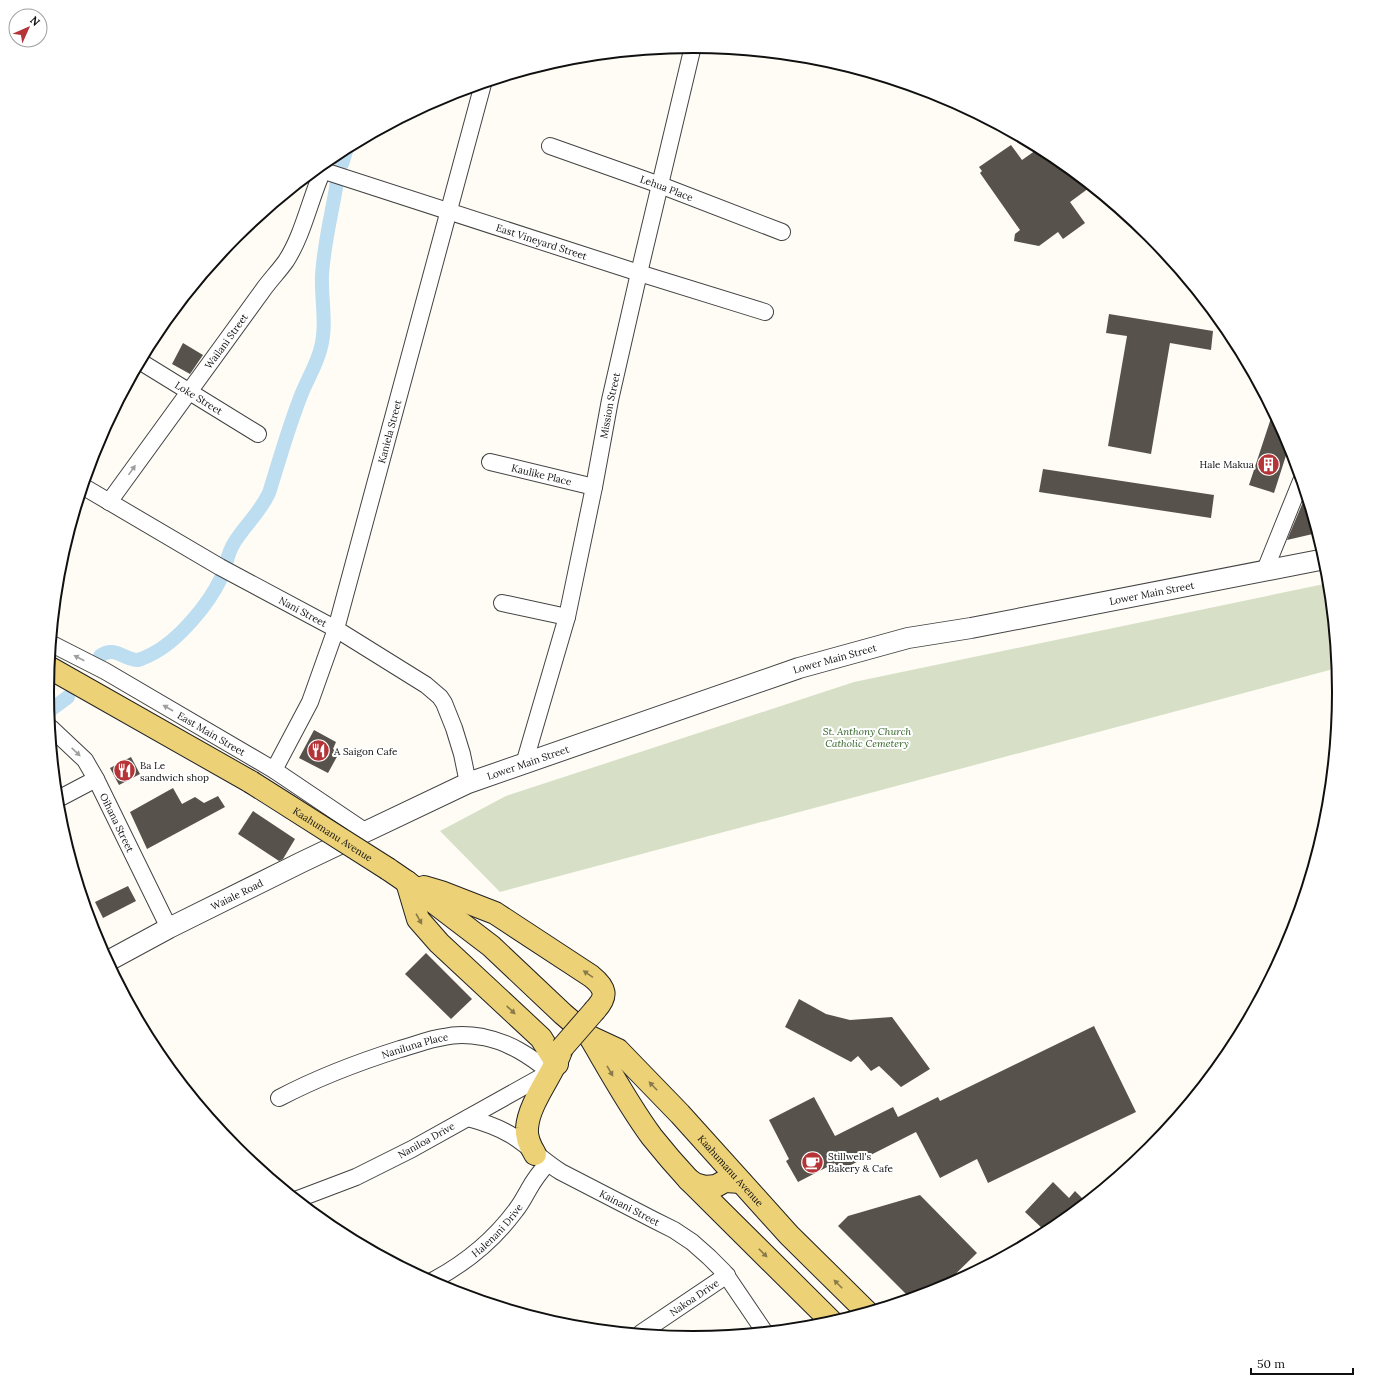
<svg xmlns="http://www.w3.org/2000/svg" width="1387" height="1384" viewBox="0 0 1387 1384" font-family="Lora,serif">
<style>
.cemetery{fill:#d7e0c6}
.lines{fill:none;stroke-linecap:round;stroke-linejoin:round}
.canal{stroke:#bdddf1;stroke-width:14}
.building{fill:#58524d}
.minor-casing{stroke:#434343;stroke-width:18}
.tertiary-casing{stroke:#434343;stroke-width:22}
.primary-casing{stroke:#212121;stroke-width:24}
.minor{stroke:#fff;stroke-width:16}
.tertiary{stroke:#fff;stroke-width:20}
.primary{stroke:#ecd177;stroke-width:22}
.primary-bridge-casing{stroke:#212121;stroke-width:24;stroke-linecap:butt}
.primary-bridge{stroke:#ecd177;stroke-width:22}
.oneway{fill:#9f9f9f}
.oneway2{fill:#897a49}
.labels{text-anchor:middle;stroke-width:4;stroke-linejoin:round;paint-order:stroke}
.street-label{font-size:10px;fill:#101010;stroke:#fff}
.poi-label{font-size:10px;fill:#101010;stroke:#fff;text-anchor:start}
.park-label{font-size:10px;font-style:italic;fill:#316326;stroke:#fff}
.rim{fill:none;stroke:#101010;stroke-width:2}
</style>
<rect width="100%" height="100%" fill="#fefcf5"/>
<!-- cemetery -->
<path class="cemetery" d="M1329,583L1337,668L500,892L440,831L506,796L854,682Z"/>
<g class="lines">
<!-- canal -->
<path class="canal" d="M342,164L347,148
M100,656C115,645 123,660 138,660C142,659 148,656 152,654C178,641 209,604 221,578C226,567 227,554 234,543C245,525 259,514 269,493C279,461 288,429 300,398C306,381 317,365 321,347C327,324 321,299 322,275C324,243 332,213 337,182
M49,711L68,697"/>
</g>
<!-- building -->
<path class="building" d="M1011,145L1022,160L1039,148L1050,154L1062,170L1066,166L1084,181L1089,188L1070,202L1085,223L1063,239L1058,232L1039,246L1014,241L1015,234L1020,230L980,173L982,171L979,167Z
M1109,314L1213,331L1211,350L1170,343L1151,454L1108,446L1127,336L1106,333Z
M183,343L203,355L190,374L172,364Z
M1273,412L1290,443L1274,493L1249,485Z
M1043,469L1214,495L1211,518L1039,492Z
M1306,495L1317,533L1287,540Z
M314,730L336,742L333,749L339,753L328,773L299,758Z
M131,757L140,774L119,785L110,768Z
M173,788L182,804L195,797L204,803L218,796L225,807L147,849L130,812Z
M253,811L295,839L283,859L279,861L238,834Z
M128,886L136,901L103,918L95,902Z
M426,953L472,999L451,1019L405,974Z
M799,999L826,1014L850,1020L892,1017L930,1069L901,1087L879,1066L871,1071L858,1056L851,1062L785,1027Z
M1094,1026L1136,1112L988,1183L977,1159L940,1178L916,1132L839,1171L835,1163L798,1182L786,1161L789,1159L769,1120L814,1097L835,1136L893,1107L898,1117L938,1097L940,1101Z
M1053,1182L1069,1198L1075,1191L1086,1202L1052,1229L1046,1232L1025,1212Z
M920,1195L977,1253L940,1289L910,1298L838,1226L848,1216Z"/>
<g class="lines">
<defs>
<g id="minor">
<path id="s1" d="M550,146L660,185L782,232"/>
<path id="s2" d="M318,169L639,273L765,312"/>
<path id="s3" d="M141,362L258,434"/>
<path id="s4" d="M490,462L594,487"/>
<path id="s5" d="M84,487L220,567L336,629L426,685L440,697L444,703L454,728L462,754L468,783"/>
<path id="s6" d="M109,502L263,290C270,280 279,271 286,261C303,235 310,199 323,170"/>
<path d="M1265,570L1301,481"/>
<path d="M502,603L567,617"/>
<path id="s7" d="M52,644L105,671L274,770L366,832"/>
<path id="s8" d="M51,728L85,760L96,779L169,928"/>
<path id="s9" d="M524,764L567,617L594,487L610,400L639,273L693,46"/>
<path id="s10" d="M274,770L310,702L336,629L483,84"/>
<path d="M58,799L96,779"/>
<path id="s11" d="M279,1098C317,1078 359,1062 400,1049C415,1045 429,1039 444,1037C457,1034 471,1035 483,1037C509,1042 530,1056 550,1072L412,1149L356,1177L298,1199"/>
<path id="s12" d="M468,1118C483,1122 498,1127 511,1135C529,1146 543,1161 561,1172L654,1220L674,1230L692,1242L709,1257L724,1272L764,1331"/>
<path id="s13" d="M432,1281C466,1263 493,1241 516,1210C521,1204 525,1196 529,1189C534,1180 540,1172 547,1164"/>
<path id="s14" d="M641,1333L727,1275"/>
</g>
<g id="tertiary">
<path id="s15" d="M108,961L169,928L302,862L468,783L799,668L908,638L971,628L1325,559"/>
</g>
<g id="primary">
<path d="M50,668L251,782"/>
<path id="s16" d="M388,869L407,882L491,946L563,1014L590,1037L618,1050L680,1114L789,1235L866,1311"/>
<path d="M407,882L418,919L439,943L541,1038L557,1064"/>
<path d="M424,887L441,892L495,913L591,976C606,988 608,996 595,1010"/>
<path d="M590,1037C610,1071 629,1106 652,1137C664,1152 676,1166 689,1180L832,1322"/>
<path d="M535,1154C530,1146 526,1137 527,1128C529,1102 553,1075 561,1051"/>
<path d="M689,1180L695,1184L705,1187L716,1186L725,1181L741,1182"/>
</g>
</defs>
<!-- minor casing -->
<use href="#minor" class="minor-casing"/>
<!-- tertiary casing -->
<use href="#tertiary" class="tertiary-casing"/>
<!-- primary casing -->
<use href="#primary" class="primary-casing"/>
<!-- minor -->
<use href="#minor" class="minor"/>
<!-- tertiary -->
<use href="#tertiary" class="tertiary"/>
<!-- primary -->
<use href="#primary" class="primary"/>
<defs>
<g id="primary-bridge">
<path id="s17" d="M251,782L388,869"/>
<path d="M562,1048L595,1010"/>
</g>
</defs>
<!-- primary-bridge casing -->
<use href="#primary-bridge" class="primary-bridge-casing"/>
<!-- primary-bridge -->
<use href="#primary-bridge" class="primary-bridge"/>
</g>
<!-- one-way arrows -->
<defs><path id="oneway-solid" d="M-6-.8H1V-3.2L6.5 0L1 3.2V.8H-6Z"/></defs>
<g class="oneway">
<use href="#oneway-solid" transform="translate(132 470) rotate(-54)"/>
<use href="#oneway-solid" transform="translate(79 658) rotate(-152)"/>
<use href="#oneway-solid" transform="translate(168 708) rotate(-150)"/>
<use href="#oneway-solid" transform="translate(76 752) rotate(43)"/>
</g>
<g class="oneway2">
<use href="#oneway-solid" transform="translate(419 919) rotate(61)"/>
<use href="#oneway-solid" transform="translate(588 974) rotate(-146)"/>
<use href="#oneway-solid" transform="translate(511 1010) rotate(43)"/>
<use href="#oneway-solid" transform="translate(610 1071) rotate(60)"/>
<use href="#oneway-solid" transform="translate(653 1086) rotate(-134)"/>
<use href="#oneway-solid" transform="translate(763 1253) rotate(45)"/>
<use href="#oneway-solid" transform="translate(838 1284) rotate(-135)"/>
</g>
<!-- icons -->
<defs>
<symbol id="building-disc" viewBox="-11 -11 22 22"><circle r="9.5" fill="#b43438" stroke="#fff"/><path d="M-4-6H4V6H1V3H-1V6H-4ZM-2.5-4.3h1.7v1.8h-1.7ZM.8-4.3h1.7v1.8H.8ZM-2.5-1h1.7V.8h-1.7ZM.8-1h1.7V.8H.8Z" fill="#fff"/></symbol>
<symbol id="restaurant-disc" viewBox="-11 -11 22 22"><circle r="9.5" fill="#b43438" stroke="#fff"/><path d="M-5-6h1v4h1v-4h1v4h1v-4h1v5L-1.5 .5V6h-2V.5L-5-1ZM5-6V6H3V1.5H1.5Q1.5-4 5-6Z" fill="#fff"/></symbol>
<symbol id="cafe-disc" viewBox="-11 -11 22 22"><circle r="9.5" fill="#b43438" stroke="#fff"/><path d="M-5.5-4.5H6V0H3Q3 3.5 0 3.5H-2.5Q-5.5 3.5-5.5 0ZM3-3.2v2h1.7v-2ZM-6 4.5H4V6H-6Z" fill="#fff"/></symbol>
</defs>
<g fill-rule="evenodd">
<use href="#building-disc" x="1256" y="452" width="25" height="25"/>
<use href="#restaurant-disc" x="306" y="738" width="25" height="25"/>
<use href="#restaurant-disc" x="112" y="758" width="25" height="25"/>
<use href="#cafe-disc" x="800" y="1150" width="25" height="25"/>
</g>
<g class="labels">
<!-- street labels -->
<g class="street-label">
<text dy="4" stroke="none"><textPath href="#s1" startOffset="124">Lehua Place</textPath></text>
<text dy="4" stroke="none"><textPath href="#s2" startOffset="235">East Vineyard Street</textPath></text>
<text dy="4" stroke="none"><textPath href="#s6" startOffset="199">Wailani Street</textPath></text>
<text dy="4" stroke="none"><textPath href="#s3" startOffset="68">Loke Street</textPath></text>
<text dy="4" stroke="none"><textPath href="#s9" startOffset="369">Mission Street</textPath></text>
<text dy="4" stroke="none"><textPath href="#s10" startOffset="359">Kaniela Street</textPath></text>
<text dy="4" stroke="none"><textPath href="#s4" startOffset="53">Kaulike Place</textPath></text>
<text dy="4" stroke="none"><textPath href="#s15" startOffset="1113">Lower Main Street</textPath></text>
<text dy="4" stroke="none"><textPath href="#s5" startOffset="252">Nani Street</textPath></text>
<text dy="4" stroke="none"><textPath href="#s15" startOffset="789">Lower Main Street</textPath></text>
<text dy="4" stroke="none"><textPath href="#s7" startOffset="183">East Main Street</textPath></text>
<text dy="4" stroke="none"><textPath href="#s15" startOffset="465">Lower Main Street</textPath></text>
<text dy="4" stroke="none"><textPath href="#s8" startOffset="117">Oihana Street</textPath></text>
<text dy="4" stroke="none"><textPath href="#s17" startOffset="97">Kaahumanu Avenue</textPath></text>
<text dy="4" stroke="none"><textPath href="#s15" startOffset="145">Waiale Road</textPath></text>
<text dy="4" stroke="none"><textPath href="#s11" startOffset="146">Naniluna Place</textPath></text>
<text transform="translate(426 1140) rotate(-29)" y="4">Naniloa Drive</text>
<text dy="4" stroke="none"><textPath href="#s16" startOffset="459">Kaahumanu Avenue</textPath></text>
<text dy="4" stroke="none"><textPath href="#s12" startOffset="186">Kainani Street</textPath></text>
<text dy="4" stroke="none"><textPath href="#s13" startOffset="83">Halenani Drive</textPath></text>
<text dy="4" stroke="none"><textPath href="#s14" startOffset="64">Nakoa Drive</textPath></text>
</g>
<!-- poi labels -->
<g class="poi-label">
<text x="1254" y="468" text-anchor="end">Hale Makua</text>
<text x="334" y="755">A Saigon Cafe</text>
<text x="140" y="769">Ba Le<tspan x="140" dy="12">sandwich shop</tspan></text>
<text x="828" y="1160">Stillwell's<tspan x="828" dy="12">Bakery &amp; Cafe</tspan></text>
</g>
<!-- park labels -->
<g class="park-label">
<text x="867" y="735">St. Anthony Church<tspan x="867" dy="12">Catholic Cemetery</tspan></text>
</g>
</g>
<!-- crop -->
<path d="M0 0H1387V1384H0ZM54 692a639 639 0 1 1 1278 0a639 639 0 1 1-1278 0Z" fill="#fff" fill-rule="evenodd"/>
<path class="rim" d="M54 692a639 639 0 1 1 1278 0a639 639 0 1 1-1278 0Z"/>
<!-- north arrow -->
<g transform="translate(28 28) rotate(45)"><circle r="19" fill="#ffffff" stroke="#9f9f9f"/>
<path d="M0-3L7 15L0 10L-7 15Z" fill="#b43438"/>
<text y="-6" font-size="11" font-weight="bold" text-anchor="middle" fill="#101010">N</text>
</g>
<!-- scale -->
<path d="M1251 1368v6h102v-6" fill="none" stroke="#101010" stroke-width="2"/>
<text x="1257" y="1368" font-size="12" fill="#101010" stroke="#ffffff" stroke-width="3" paint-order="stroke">50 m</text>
</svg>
